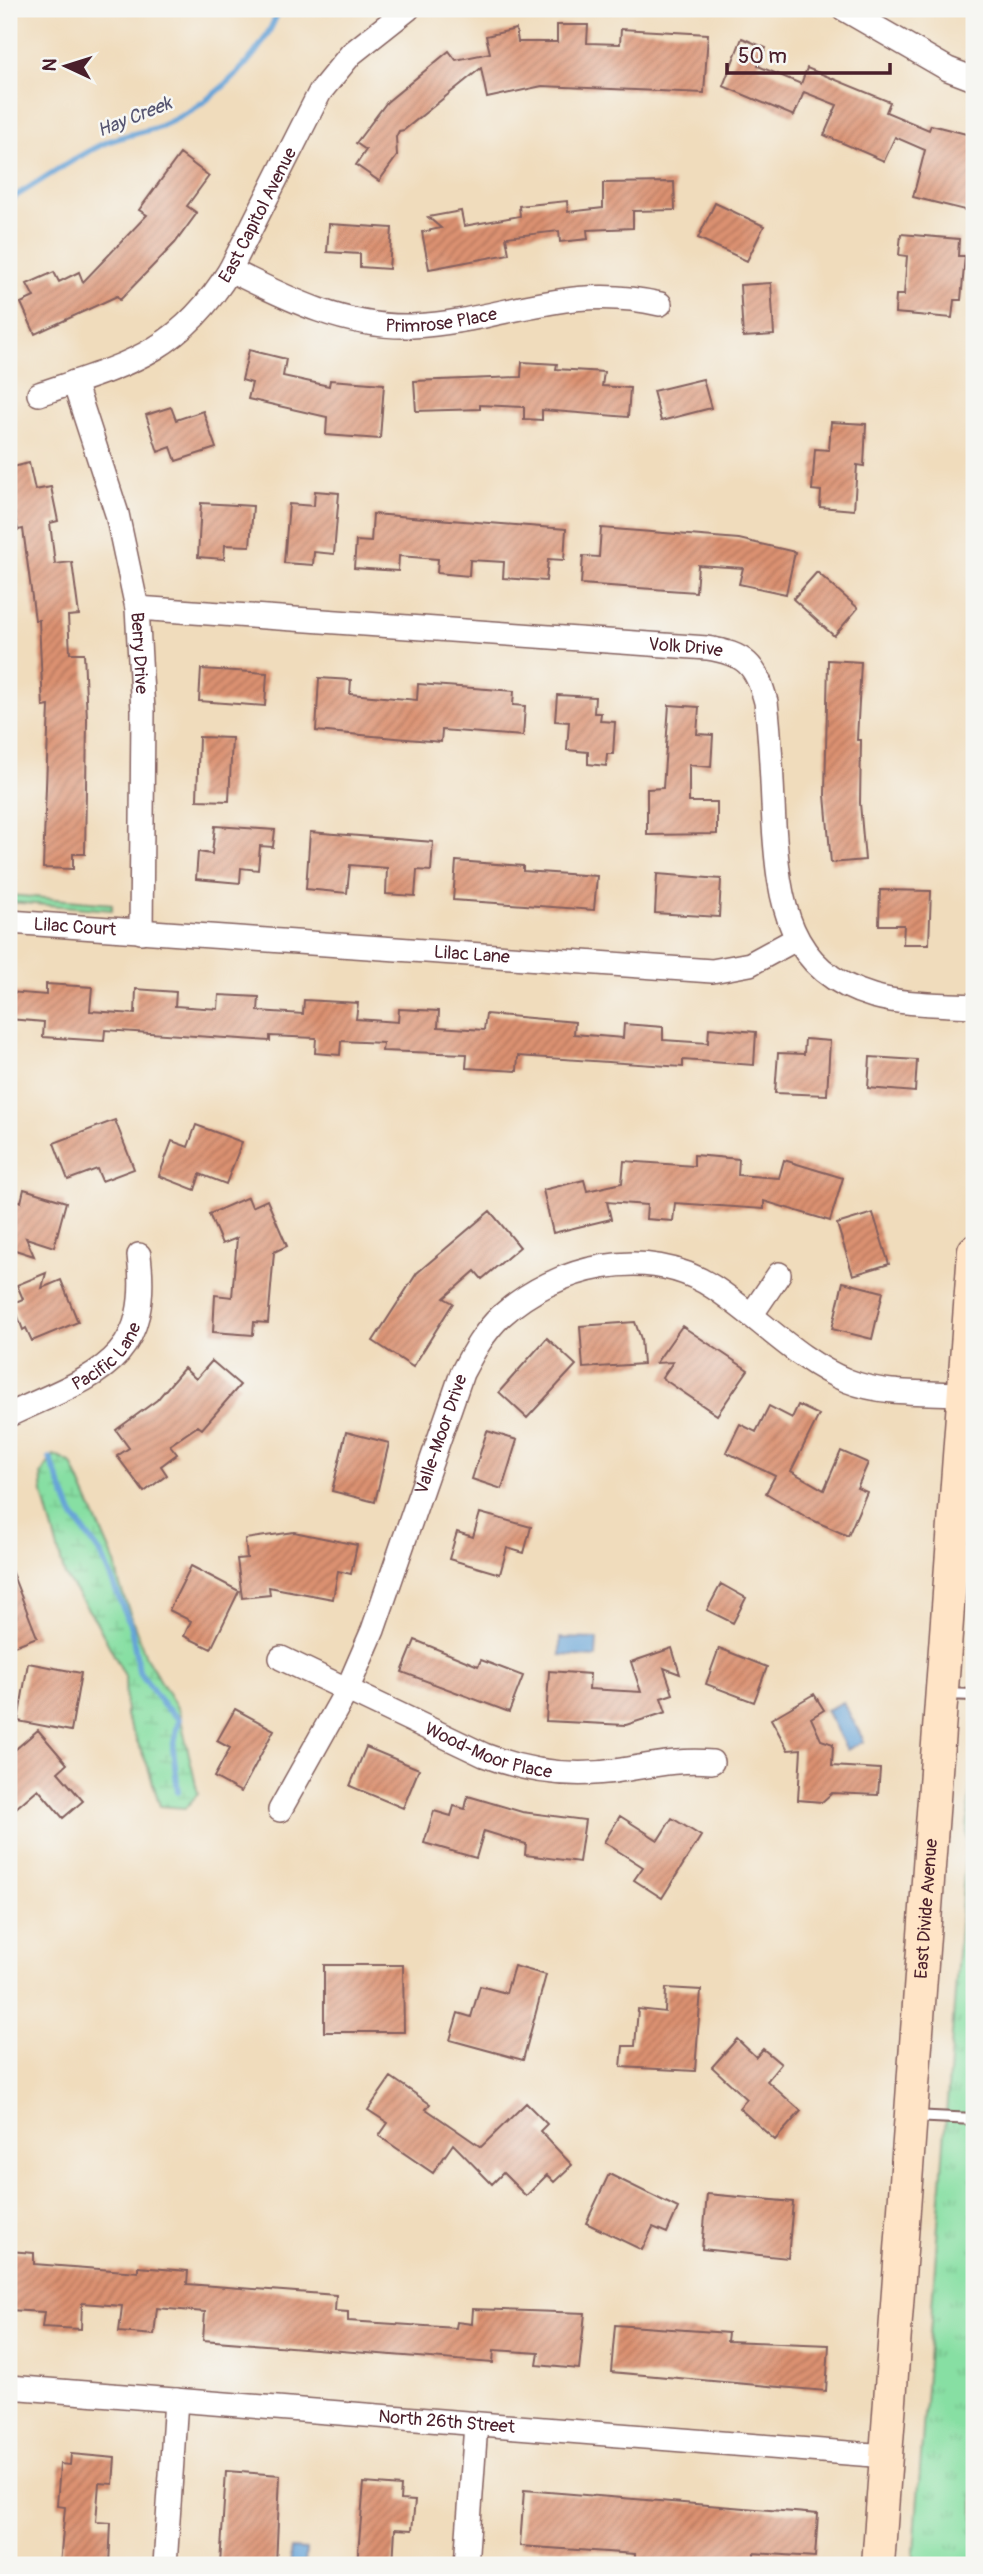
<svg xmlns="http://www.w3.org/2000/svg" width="983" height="2574" viewBox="0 0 983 2574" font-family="Pangolin,sans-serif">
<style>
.grass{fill:#87dfa3;stroke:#687f67;stroke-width:2}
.wetland{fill:url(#wetland-marsh);stroke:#687f67;stroke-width:2}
.park{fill:url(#park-tufts);stroke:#687f67;stroke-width:2}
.water{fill:#65a3d7;stroke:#586181;stroke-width:2}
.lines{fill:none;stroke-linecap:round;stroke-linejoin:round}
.stream{stroke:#65a3d7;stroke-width:6}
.building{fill:url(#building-hatch)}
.lane-casing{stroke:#84615e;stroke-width:14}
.street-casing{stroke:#84615e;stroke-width:26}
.secondary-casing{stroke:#84615e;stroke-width:35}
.lane{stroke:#fff;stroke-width:10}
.street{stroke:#fff;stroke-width:23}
.secondary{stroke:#ffe4c6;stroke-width:32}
.labels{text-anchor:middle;stroke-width:5;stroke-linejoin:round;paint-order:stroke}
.street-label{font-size:18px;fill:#4a1f2b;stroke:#f6f6f2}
.water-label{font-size:19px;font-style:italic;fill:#555470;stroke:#f6f6f2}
</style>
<defs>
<pattern id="wetland-marsh" width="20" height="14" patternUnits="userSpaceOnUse" patternTransform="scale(1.75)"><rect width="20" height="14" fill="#87dfa3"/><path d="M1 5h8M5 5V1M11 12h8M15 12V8" fill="none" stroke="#76bf8c"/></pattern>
<pattern id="park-tufts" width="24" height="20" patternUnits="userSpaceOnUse" patternTransform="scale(1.75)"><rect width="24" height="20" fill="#87dfa3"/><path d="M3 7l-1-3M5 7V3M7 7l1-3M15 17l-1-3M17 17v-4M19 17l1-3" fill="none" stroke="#76bf8c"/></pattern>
<pattern id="building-hatch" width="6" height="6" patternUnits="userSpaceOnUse" patternTransform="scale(1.75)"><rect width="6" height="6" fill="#db9171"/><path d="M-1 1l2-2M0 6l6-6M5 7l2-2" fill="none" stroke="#b4765d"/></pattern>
</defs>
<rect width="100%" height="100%" fill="#f6f6f2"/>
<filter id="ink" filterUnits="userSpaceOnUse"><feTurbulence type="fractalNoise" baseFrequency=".0143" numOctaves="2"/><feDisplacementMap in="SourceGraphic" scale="14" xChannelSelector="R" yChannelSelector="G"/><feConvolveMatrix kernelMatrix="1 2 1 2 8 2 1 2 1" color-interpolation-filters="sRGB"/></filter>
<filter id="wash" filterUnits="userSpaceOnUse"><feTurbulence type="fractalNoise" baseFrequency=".00686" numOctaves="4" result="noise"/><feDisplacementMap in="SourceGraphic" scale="28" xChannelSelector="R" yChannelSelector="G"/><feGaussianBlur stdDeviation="1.57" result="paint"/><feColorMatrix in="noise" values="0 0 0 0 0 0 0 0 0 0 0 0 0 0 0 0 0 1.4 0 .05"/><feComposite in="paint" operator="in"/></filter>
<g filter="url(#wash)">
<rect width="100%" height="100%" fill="#f0dcbc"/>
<!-- grass -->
<path class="grass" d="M9,895L112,904V910L9,902Z"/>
<!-- wetland -->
<path class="wetland" d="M54,1455L72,1464L115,1562L119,1583L146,1657L179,1711L198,1794L185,1808L160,1806L147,1764L126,1716L125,1676L96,1621L65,1576L43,1494L41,1474Z"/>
<!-- park -->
<path class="park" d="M974,1734V2565H913Z"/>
<!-- water -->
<path class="water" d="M560,1638L597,1639L596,1657L560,1655Z
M843,1702L864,1741L847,1750L826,1710Z
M291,2549L306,2550L305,2565H289Z"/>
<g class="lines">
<!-- stream -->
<path class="stream" d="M9,200C40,182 72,158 105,143C123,135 143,133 161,126C211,104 261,60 279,9
M50,1458L72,1514L102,1556L131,1627L139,1671L164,1706L179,1719L173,1748L178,1792"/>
</g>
<g id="blocks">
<!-- building -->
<path class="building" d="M557,25H588L587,43L620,44L621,29L708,34L704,93L542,86L487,98L481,68L404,130L399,131L396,137L397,156L379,181L356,165L366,150L356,143L387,102L449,51L456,60L490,53L486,36L516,29L518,42H557Z
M742,38L766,48L758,66L801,84L807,68L890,102L886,112L929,130L931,125L974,136V191L969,211L913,197L925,150L895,137L884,161L824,135L837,105L804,92L794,116L723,86Z
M180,154L209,176L187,206L197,213L175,243L120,300L117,296L35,334L21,303L34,297L27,284L54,272L59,282L79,272L83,282L147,215L139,210Z
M674,182L675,210L633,211V228L587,230L588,239L560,242L559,231L506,237L509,254L429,269L422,232L441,228L428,217L461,211L464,226L520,216L519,206L567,201L568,212L603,208V183Z
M715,203L764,226L747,261L698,238Z
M329,224L392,228L389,269L360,267V254L327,252Z
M901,234L959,239L958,256H965L961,300H954L952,318L895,313L896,295H904L907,256L899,255Z
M771,283L774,335L743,337L740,285Z
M249,350L286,359L283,376L329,386L330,380L384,384L380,439L326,435L327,417L248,399L252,383L242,380Z
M522,362L557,364L556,369L604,372L602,386L630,388L628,417L542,410V420L524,419V407L480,405V409L416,411L414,381L521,377Z
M703,379L711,408L661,421L653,391Z
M171,407L176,420L203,411L216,448L176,461L171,447L158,452L146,415Z
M831,422L866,424L864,466L857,465L854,510L820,507L821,491L812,490L815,449L829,450Z
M29,463L35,490L51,487L58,521L50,523L55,564L72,562L79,615L68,616L70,653H84L87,720L85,854H73V869L43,868L49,706L43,707L39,620H35L23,529L18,530L9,488V468Z
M315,491L339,493L334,554L314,552L313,565L284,563L289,504L314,506Z
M201,503L253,506L250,546L225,545L224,559L198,557Z
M373,514L566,529L564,560L548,559L546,581L503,578L504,562L470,560L469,576L437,573L438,559L399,556L398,571L354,568L356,541L371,542Z
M601,528L739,539L795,552L786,594L739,584L743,568L698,565L696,592L581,584L583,556L599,557Z
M817,572L858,608L834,636L793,599Z
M828,660L861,662L857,740H861L860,803L865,860L831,863L825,795Z
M201,669L267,673L265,706L199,701Z
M319,678L351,680L350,694L417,700L418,684L514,691L513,705L525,706L523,736L442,730L441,742L316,731Z
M557,695L595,697L594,713H601L600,721L615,722L613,754H607L606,766L588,764V752L567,750L569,722L555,721Z
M669,705L699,707L697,734L713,735L711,767L689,765V802H717V834L647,835V789L663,788Z
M199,737L232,738L229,801L197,800Z
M215,826L275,830L273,847L260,846L258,870L241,868L240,883L196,879L198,852L212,854Z
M310,832L433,842L431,871L417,870L415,896L386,894L387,868L350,865L347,893L306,889Z
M456,861L523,866V871L597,876L594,910L453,900Z
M657,874L721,879L719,917L655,913Z
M880,890L931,891L929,944H903L904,925H879Z
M46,984L92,987L90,1011L135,1014L136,989L176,992L175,1006L218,1009L219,995L259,997L258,1011L303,1014L304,1000L358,1003L356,1019L398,1022L399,1009L439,1011L438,1027L484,1030L486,1014L575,1022L574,1034L623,1038L624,1024L663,1027V1040L708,1043L709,1028L756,1032L754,1065L683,1060V1067L518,1056L517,1071L466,1068L467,1054L382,1051L383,1043L341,1041L340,1055L315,1053L316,1038L270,1036V1041L105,1030L104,1041L43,1037L44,1022L9,1019V992L46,995Z
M805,1039L830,1041L827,1095L775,1093L778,1053L804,1054Z
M870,1057L917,1060L915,1092L868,1088Z
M115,1120L134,1169L102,1181L97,1169L68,1180L54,1143Z
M196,1125L242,1142L226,1184L200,1174L195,1190L159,1176L172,1141L188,1147Z
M694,1155L739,1159L738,1175L779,1178L784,1160L843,1178L830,1221L764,1201V1209L675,1203L673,1221L646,1219L647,1205L607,1202L611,1219L553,1233L543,1190L584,1180L587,1191L622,1183L624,1161L694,1166Z
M24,1189L66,1202L54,1247L26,1238L34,1256L9,1248V1197L21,1202Z
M248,1197L252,1207L267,1200L287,1246L274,1252L268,1323L254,1322L253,1335L213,1332L215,1295L232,1297L237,1238L222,1244L209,1214Z
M490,1211L520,1247L482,1279L475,1271L444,1298L453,1303L413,1367L373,1341L417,1273Z
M873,1213L889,1264L853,1275L837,1224Z
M46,1273L42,1288L61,1280L78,1322L32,1341L26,1328L23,1330L13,1303L23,1299L17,1285Z
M843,1282L883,1292L872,1339L832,1329Z
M635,1322L641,1339L643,1364L583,1368L580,1326Z
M682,1326L748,1370L717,1415L662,1378L673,1362L656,1363Z
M547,1338L576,1365L527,1418L499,1392Z
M212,1361L240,1385L202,1429L198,1426L170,1445L177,1454L161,1466L167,1475L144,1492L117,1456L129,1448L116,1430L157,1400L184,1368L196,1379Z
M798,1405L819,1415L791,1471L824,1490L841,1451L868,1463L857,1488L867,1492L848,1536L808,1518L766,1493L775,1476L726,1452L740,1424L756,1432L769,1406L792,1418Z
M487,1431L517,1440L502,1489L472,1479Z
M346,1432L389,1443L375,1502L332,1491Z
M480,1513L531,1527L524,1553L507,1548L500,1574L449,1559L457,1532L473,1537Z
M294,1532L357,1545L351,1574L338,1571L333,1599L269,1587L270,1595L242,1598L237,1559L247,1558L245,1539Z
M9,1565L37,1637L9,1648Z
M191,1566L239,1591L211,1649L184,1636L191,1621L169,1610Z
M721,1584L746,1598L733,1623L707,1610Z
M415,1640L478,1666L481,1660L523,1676L509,1712L402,1672Z
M672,1648L680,1674L664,1668L673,1694L661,1698L666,1712L626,1725L546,1721L549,1671L590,1674L589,1689L641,1692L631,1662Z
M719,1648L767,1667L754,1702L706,1684Z
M28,1663L81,1673L71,1731L18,1721Z
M814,1694L824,1710L811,1718L821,1740L833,1744L832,1766L880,1769L878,1795L832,1793L822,1802L798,1800L801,1749L788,1750L771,1719Z
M235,1709L274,1730L241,1792L214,1777L230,1748L217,1741Z
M38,1730L67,1764L58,1772L83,1801L63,1818L38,1789L9,1814V1755Z
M366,1747L419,1769L403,1808L350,1786Z
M468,1796L522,1812L585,1820L579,1862L525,1855L526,1844L484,1831L476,1858L424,1843L434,1811L451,1816L454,1806L465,1809Z
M620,1816L658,1840L672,1818L701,1836L662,1898L634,1880L643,1867L604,1842Z
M324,1965H403L404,2032H324Z
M514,1966L546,1975L523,2060L450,2040L458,2013L471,2017L480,1986L506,1993Z
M666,1988L701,1990L695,2071L621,2067L623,2046H635L638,2009L665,2012Z
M737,2039L756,2057L763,2049L781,2064L767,2081L801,2111L775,2140L739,2108L747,2099L712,2067Z
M391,2077L430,2104L426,2109L481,2147L526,2103L547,2124L540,2131L572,2165L554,2182L547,2175L526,2196L503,2173L492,2184L453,2144L433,2173L379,2136L388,2123L368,2110Z
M609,2174L678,2208L667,2233L653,2227L642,2250L586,2223Z
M707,2194L793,2202L788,2258L702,2249Z
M9,2251L34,2253V2264L138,2272V2267L188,2271L187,2284L336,2295L335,2311L348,2312V2321L456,2328L457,2322L472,2324L473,2309L585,2313L579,2369L537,2365L539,2353L494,2350L493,2363L203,2340L205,2312L157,2308L154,2335L119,2332L122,2306L82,2303L81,2329L42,2327L44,2312L9,2310Z
M615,2325L728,2333L727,2341L829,2345L826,2391L611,2372Z
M71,2454L115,2458L113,2484L99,2483L96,2522L111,2523L109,2565H60L65,2507L57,2506L60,2464L70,2465Z
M226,2471L280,2475L276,2565H220Z
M364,2483L401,2486L400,2500L415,2501L412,2530L395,2529L393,2565H357Z
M524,2490L818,2514L815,2557L754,2553V2564L690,2560V2563L635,2559V2554L520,2546Z"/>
</g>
</g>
<g filter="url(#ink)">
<use href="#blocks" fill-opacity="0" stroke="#84615e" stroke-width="2"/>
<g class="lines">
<defs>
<path id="lane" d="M946,1694L974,1695
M913,2116L974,2119"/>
<g id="street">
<path d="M844,9L948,69L974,79"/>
<path id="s1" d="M230,270C288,299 345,328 412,326C502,322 565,282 660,304"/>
<path id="s2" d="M74,382L117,514L137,608L143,711L141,932"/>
<path id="s3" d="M39,394C126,365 179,353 230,270L320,92L351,54L408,9"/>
<path id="s4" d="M137,608L707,648C745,654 756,664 766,702C771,742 772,784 774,825C779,901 787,971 873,996C905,1005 941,1004 974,1006"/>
<path id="s5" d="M9,922L712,971L750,964L796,939"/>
<path d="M752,1314L779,1274"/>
<path id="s6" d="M9,1415C93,1375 152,1365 139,1255"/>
<path id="s7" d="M281,1658L484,1755C528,1772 575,1778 621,1770C653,1765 680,1759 712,1762"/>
<path id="s8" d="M280,1810L347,1690L373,1630L462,1373C473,1352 484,1332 501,1316C556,1266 647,1244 713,1287C758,1316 797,1361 848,1381C883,1395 926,1392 963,1394"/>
<path id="s9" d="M9,2387L886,2456"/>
<path d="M165,2565L176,2400"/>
<path d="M466,2565L476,2424"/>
</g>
<g id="secondary">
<path id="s10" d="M878,2565L974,1251"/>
</g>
</defs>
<!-- lane casing -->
<use href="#lane" class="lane-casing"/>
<!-- street casing -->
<use href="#street" class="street-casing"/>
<!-- secondary casing -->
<use href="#secondary" class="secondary-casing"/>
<!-- lane -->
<use href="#lane" class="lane"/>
<!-- street -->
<use href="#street" class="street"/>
<!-- secondary -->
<use href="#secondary" class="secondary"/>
</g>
</g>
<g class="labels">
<!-- street labels -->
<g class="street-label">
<text dy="6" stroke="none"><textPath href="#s3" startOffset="296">East Capitol Avenue</textPath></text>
<text dy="6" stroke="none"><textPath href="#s1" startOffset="222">Primrose Place</textPath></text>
<text dy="6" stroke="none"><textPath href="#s4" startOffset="550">Volk Drive</textPath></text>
<text dy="6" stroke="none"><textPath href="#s2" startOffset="280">Berry Drive</textPath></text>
<text dy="6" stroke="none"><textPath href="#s5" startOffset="66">Lilac Court</textPath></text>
<text dy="6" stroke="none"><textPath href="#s5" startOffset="464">Lilac Lane</textPath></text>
<text dy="6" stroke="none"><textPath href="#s6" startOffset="116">Pacific Lane</textPath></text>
<text dy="6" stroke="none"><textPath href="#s8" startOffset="410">Valle-Moor Drive</textPath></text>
<text dy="6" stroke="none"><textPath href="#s7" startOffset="228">Wood-Moor Place</textPath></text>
<text dy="6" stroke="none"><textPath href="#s10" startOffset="658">East Divide Avenue</textPath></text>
<text dy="6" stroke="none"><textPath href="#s9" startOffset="439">North 26th Street</textPath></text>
</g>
<!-- water labels -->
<g class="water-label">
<text transform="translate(134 116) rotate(-22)" y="7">Hay Creek</text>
</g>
</g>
<!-- margin -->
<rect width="983" height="2574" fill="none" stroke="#f6f6f2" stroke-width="35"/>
<!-- north arrow -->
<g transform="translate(66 66) rotate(274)" stroke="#f6f6f2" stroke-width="5" paint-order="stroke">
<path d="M0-5L12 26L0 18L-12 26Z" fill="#4a1f2b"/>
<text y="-10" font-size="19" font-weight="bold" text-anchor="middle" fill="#4a1f2b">N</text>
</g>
<!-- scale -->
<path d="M727 63v10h163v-10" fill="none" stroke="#4a1f2b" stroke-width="3.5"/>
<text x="738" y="63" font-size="21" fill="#4a1f2b" stroke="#f6f6f2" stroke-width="5" paint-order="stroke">50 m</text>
</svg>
